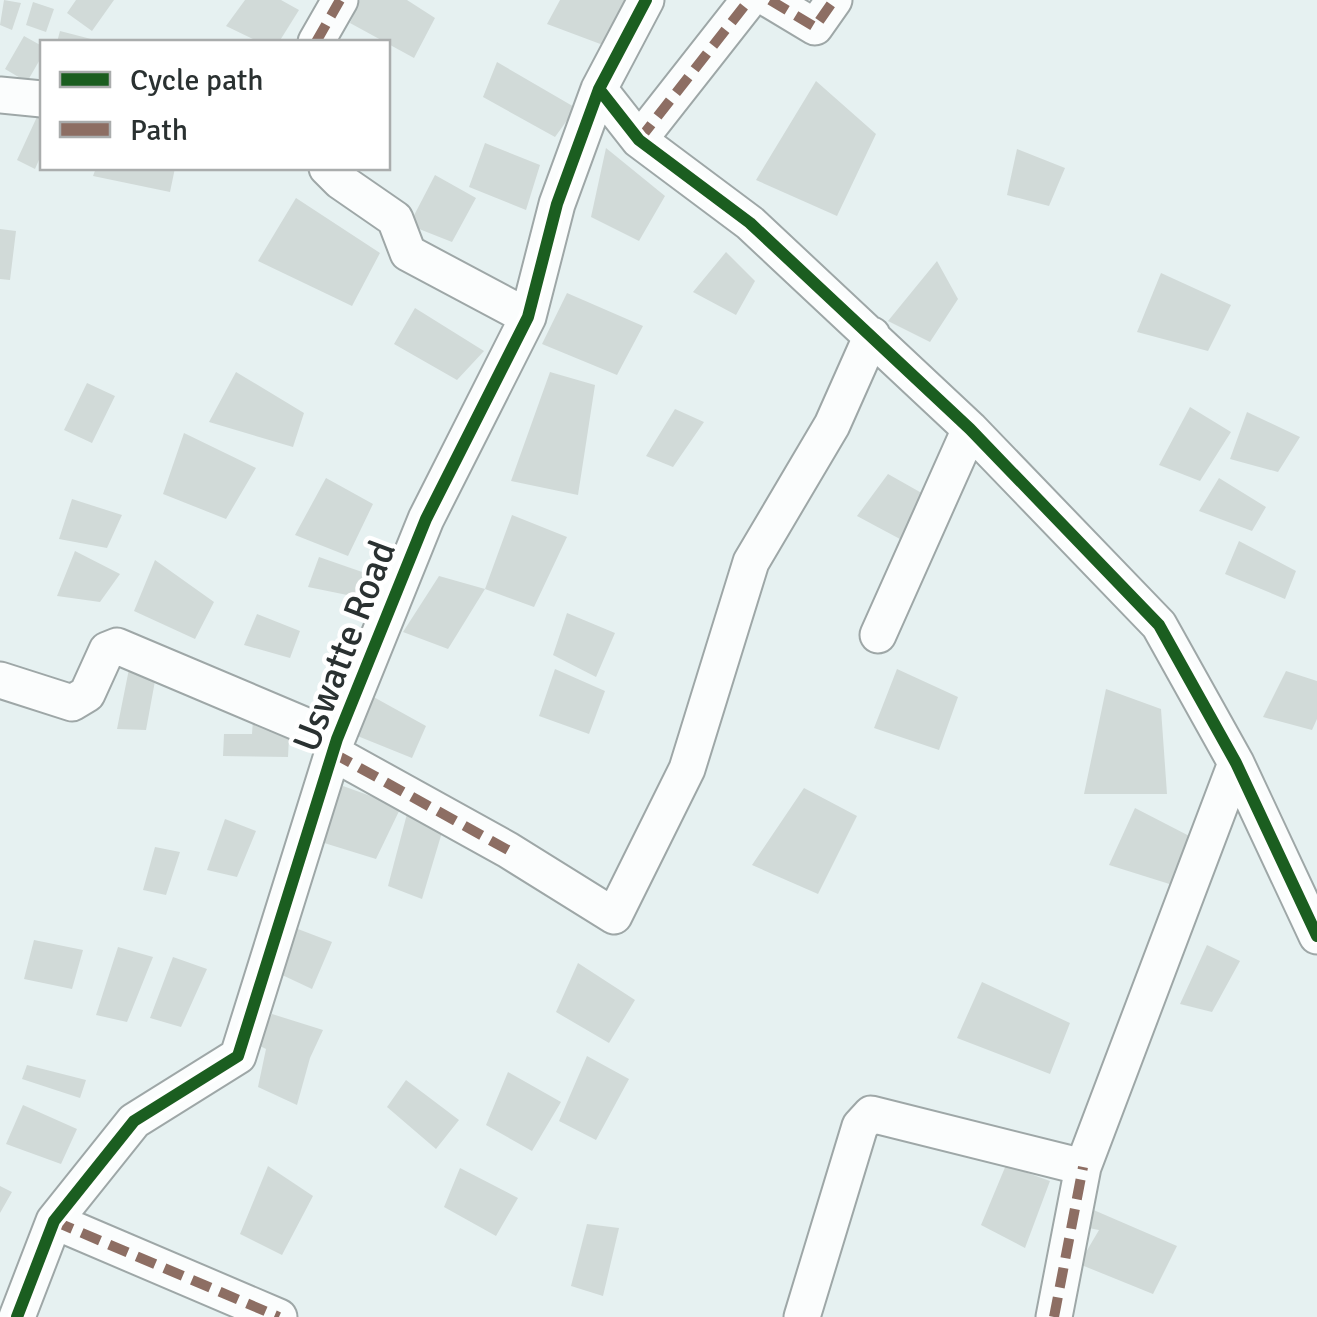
<svg xmlns="http://www.w3.org/2000/svg" width="1317" height="1317" viewBox="0 0 1317 1317" font-family="Signika,sans-serif">
<style>
.building{fill:#d1dad8}
.lines{fill:none;stroke-linecap:round;stroke-linejoin:round}
.minor-casing{stroke:#9ea7a7;stroke-width:39}
.minor{stroke:#fbfdfd;stroke-width:35}
.quiet{stroke:#8d6e63;stroke-width:10;stroke-dasharray:20 10;stroke-linecap:butt}
.cycleway-casing{stroke:#fff;stroke-width:19}
.cycleway{stroke:#1b5e20;stroke-width:12}
.labels{text-anchor:middle;stroke-width:9;stroke-linejoin:round;paint-order:stroke}
.street-label{font-size:38px;fill:#2a3131;stroke:#fff}
</style>
<rect width="100%" height="100%" fill="#e6f1f1"/>
<!-- building -->
<path class="building" d="M4,0L21,3L12,30L0,25Z
M76,0H114L92,31L67,13Z
M245,0H281L299,10L279,42H259L226,26Z
M360,0H407L435,18L414,58L350,23Z
M560,0H635L611,48L547,24Z
M33,2L54,9L46,32L26,25Z
M60,31L91,39L90,42H57Z
M24,36L42,46V56L27,82L5,69Z
M497,62L576,108L555,137L483,97Z
M816,81L876,134L837,216L756,180Z
M42,106V153L35,169L17,160Z
M485,143L540,165L526,210L469,187Z
M606,148L665,196L639,241L591,217Z
M1017,149L1065,168L1049,206L1007,195Z
M96,168H175L170,192L93,176Z
M435,175L476,198L452,242L409,225Z
M296,198L380,253L352,306L258,261Z
M0,229L16,231L10,280L0,279Z
M726,252L755,281L736,315L693,292Z
M937,261L958,299L930,342L888,321Z
M1161,273L1231,305L1208,351L1137,332Z
M567,293L643,326L617,375L542,344Z
M415,308L484,351L457,380L394,344Z
M236,372L304,413L293,447L209,422Z
M550,372L595,385L578,495L511,481Z
M87,383L115,396L92,443L64,430Z
M1190,407L1231,432L1200,481L1159,465Z
M675,409L704,422L673,467L646,456Z
M1247,412L1300,437L1278,472L1230,459Z
M184,433L256,468L226,519L163,494Z
M888,474L934,500L913,546L857,516Z
M326,478L373,504L348,556L295,535Z
M1219,478L1266,507L1252,531L1199,511Z
M72,499L122,515L107,548L59,539Z
M512,515L567,537L534,607L485,589Z
M1239,541L1296,571L1285,599L1225,574Z
M75,551L120,574L100,602L57,596Z
M319,557L365,573L357,597L308,587Z
M155,560L214,602L195,639L134,611Z
M439,576L485,589L448,649L403,632Z
M567,613L615,633L596,677L553,655Z
M257,614L300,631L290,658L244,645Z
M130,664L157,670L146,730L117,729Z
M555,669L605,691L589,734L539,716Z
M897,669L958,697L939,750L874,728Z
M1286,671L1317,681V719L1312,730L1263,717Z
M1106,689L1161,709L1167,794H1084Z
M370,695L426,726L412,758L355,735Z
M290,718L288,757L223,756L224,734H252L253,719Z
M343,786L401,807L376,859L321,842L319,827Z
M804,788L857,816L818,894L752,865Z
M1135,808L1199,841L1179,887L1109,865Z
M407,814L443,829L422,899L388,886Z
M225,819L256,831L237,877L207,870Z
M155,847L180,852L166,895L143,890Z
M290,926L332,942L312,989L280,974Z
M34,940L83,950L72,989L24,979Z
M1207,945L1240,961L1212,1012L1180,1004Z
M118,947L153,957L127,1022L96,1015Z
M173,957L207,969L181,1027L150,1018Z
M578,963L635,1000L609,1043L556,1012Z
M982,982L1070,1023L1050,1074L957,1038Z
M272,1014L323,1030L310,1058L297,1105L258,1087L266,1049L258,1045Z
M587,1056L629,1079L596,1140L559,1121Z
M27,1065L86,1080L80,1098L22,1079Z
M508,1072L561,1102L532,1151L486,1125Z
M406,1080L459,1120L436,1149L387,1107Z
M23,1105L77,1129L61,1164L6,1144Z
M1006,1165L1050,1181L1025,1248L981,1225Z
M268,1166L313,1196L282,1255L240,1234Z
M460,1168L518,1198L496,1236L444,1207Z
M0,1186L12,1192L0,1213Z
M1082,1205L1177,1246L1153,1294L1079,1264L1099,1230L1078,1226Z
M587,1224L619,1228L603,1296L571,1286Z"/>
<g class="lines">
<defs>
<path id="minor" d="M770,0L815,27L834,0
M316,42L340,0
M599,89L639,140L750,223L970,429L1159,625L1236,763L1317,936
M0,95L42,99
M639,140L749,0
M327,168L340,181L395,219L408,253L528,317
M878,635L970,429
M0,680L72,703L87,694L107,650L117,646L337,739
M333,753L508,850L614,916L687,769L751,562L832,425L872,335
M54,1221L279,1317
M17,1317L54,1221L134,1121L238,1056L337,739L426,519L528,317L557,204L599,89L646,0
M802,1317L860,1126L871,1114L1083,1167L1236,763
M1054,1317L1083,1167"/>
</defs>
<!-- minor casing -->
<use href="#minor" class="minor-casing"/>
<!-- minor -->
<use href="#minor" class="minor"/>
<!-- quiet -->
<path class="quiet" d="M770,0L815,27L834,0
M316,42L340,0
M639,140L749,0
M333,753L508,850
M54,1221L279,1317
M1054,1317L1083,1167"/>
<defs>
<path id="cycleway" d="M599,89L639,140L750,223L970,429L1159,625L1236,763L1317,936
M17,1317L54,1221L134,1121L238,1056L337,739L426,519L528,317L557,204L599,89L646,0"/>
</defs>
<!-- cycleway casing -->
<use href="#cycleway" class="cycleway-casing"/>
<!-- cycleway -->
<use href="#cycleway" class="cycleway"/>
</g>
<g class="labels">
<!-- street labels -->
<g class="street-label">
<text transform="translate(344 646) rotate(-69)" y="13">Uswatte Road</text>
</g>
</g>
<!-- legend -->
<rect x="40" y="40" width="350" height="130" fill="#ffffff" stroke="#aaadad" stroke-width="2.5"/>
<rect x="60" y="72" width="50" height="15" fill="#1b5e20" stroke="#aaadad" stroke-width="2.5"/>
<text x="130" y="90" font-size="30" fill="#2a3131">Cycle path</text>
<rect x="60" y="122" width="50" height="15" fill="#8d6e63" stroke="#aaadad" stroke-width="2.5"/>
<text x="130" y="140" font-size="30" fill="#2a3131">Path</text>
</svg>
